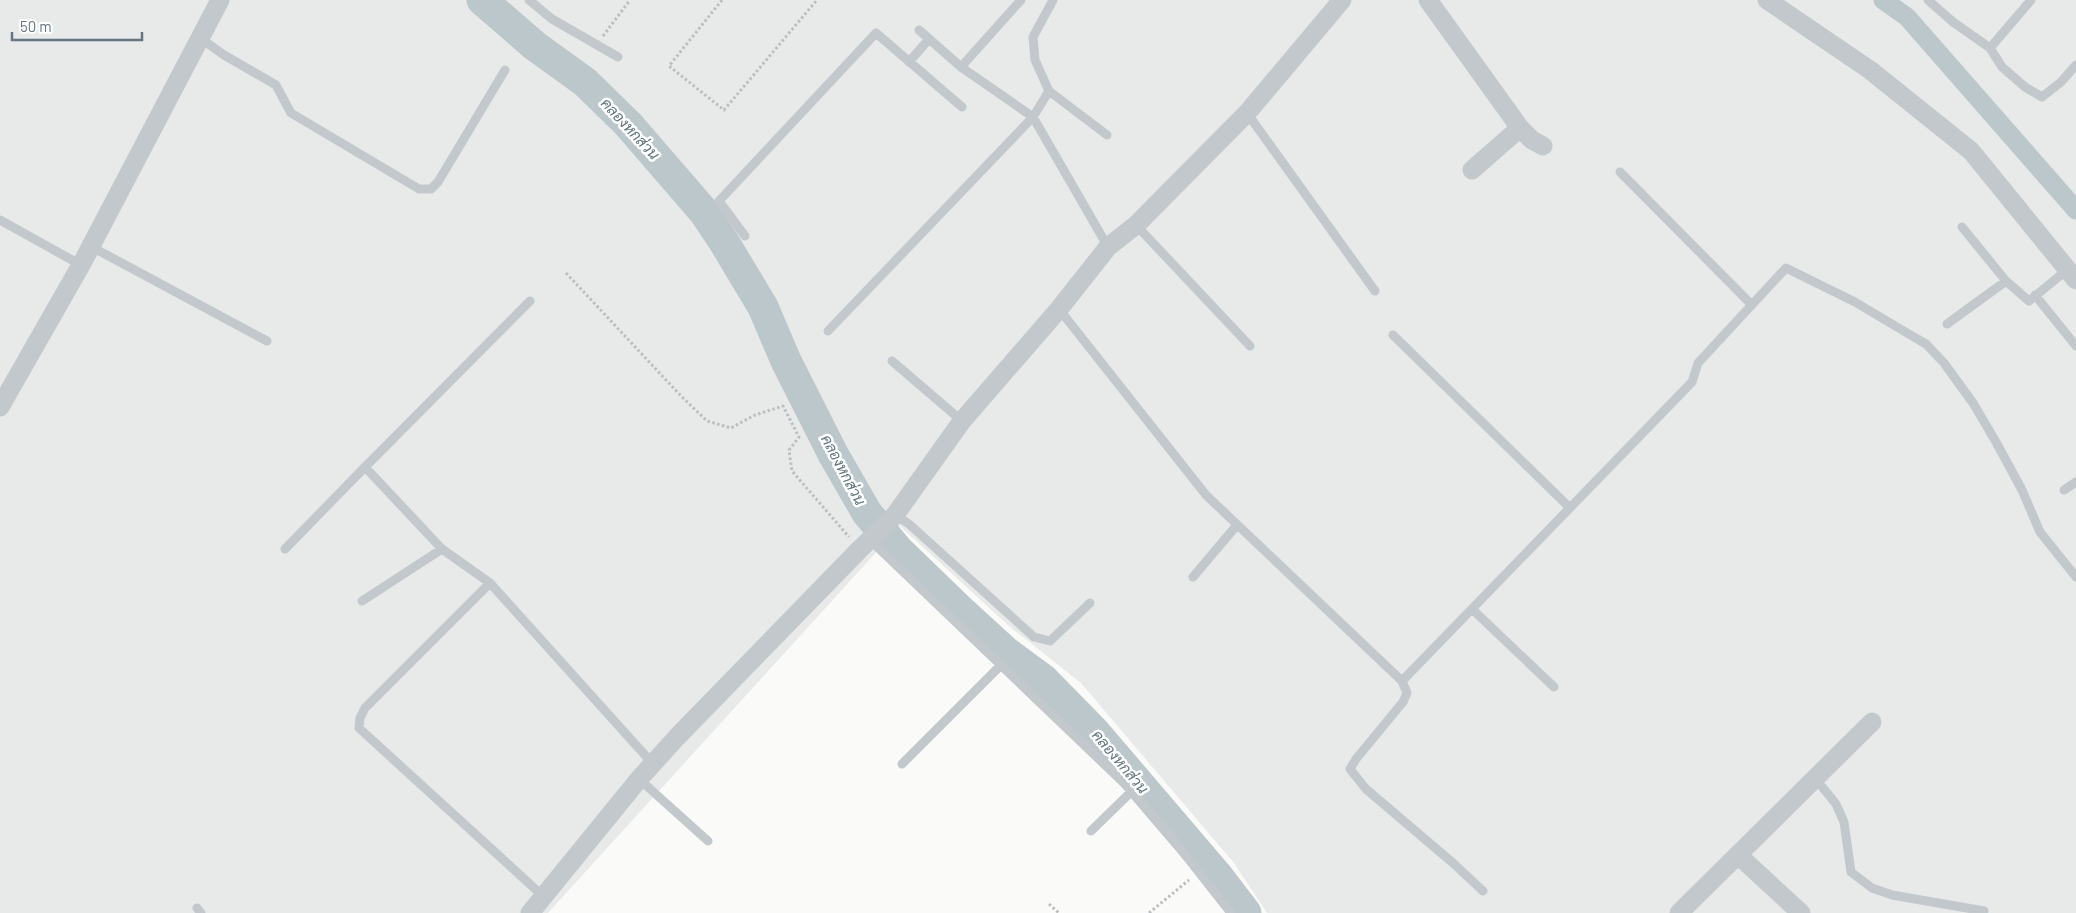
<svg xmlns="http://www.w3.org/2000/svg" width="2076" height="913" viewBox="0 0 2076 913" font-family="Barlow,Sarabun,sans-serif">
<style>
.built{fill:#e8e9e9}
.lines{fill:none;stroke-linecap:round;stroke-linejoin:round}
.canal{stroke:#bbc7cb;stroke-width:19}
.river{stroke:#bbc7cb;stroke-width:31}
.path{stroke:#bbbfc2;stroke-width:3;stroke-dasharray:2.5 2.5;stroke-linecap:butt}
.service{stroke:#c3c8cc;stroke-width:9}
.minor{stroke:#c3c8cc;stroke-width:19}
.labels{text-anchor:middle;stroke-width:5;stroke-linejoin:round;paint-order:stroke}
.water-label{font-size:15px;font-style:italic;fill:#60757c;stroke:#fff}
</style>
<rect width="100%" height="100%" fill="#fafaf8"/>
<!-- built -->
<path class="built" d="M0,0H2076V913H1267L1234,863L1081,683L1009,626L900,526L548,913H0Z"/>
<g class="lines">
<!-- canal -->
<path class="canal" d="M1883,0L1907,17L2076,210"/>
<!-- river -->
<path class="river" d="M482,0L535,46L585,82L628,124L704,212L724,242L763,307L786,361L833,454L867,513L899,551L959,609L1006,652L1044,680L1094,731L1217,875L1246,913"/>
<!-- path -->
<path class="path" d="M722,0L669,66L724,110L817,0
M603,36L630,0
M566,273L682,397L707,421L731,428L755,415L783,406L799,437L789,450L792,471L849,537
M1049,904L1059,913
M1149,913L1189,880"/>
<!-- service -->
<path class="service" d="M529,0L552,19L618,57
M1928,0L1953,22L1990,48L2002,67L2025,87L2042,97L2061,82L2076,65
M919,30L961,67L1033,117L1108,247
M200,38L224,55L276,85L291,113L419,189H431L438,182L505,70
M1990,48L2031,0
M909,62L929,39
M961,67L1021,0
M1049,91L1107,135
M1247,113L1375,291
M1620,172L1752,305
M0,220L81,265
M1136,225L1250,346
M1962,227L2006,281L2029,301L2067,270
M745,236L719,201L876,33L962,107
M90,246L267,341
M2035,295L2076,346
M530,301L365,467L442,549L490,583L653,764
M1059,309L1206,495L1402,681L1407,693L1403,702L1356,759L1350,769L1366,789L1453,863L1483,891
M1947,324L2006,281
M828,331L1033,117L1049,91L1035,60L1033,37L1053,0
M1393,335L1569,507
M892,361L962,421
M2064,490L2076,482
M895,515L909,524L1034,637L1050,641L1090,603
M869,539L1126,785L1165,829L1231,913
M285,549L365,467
M1193,577L1237,525
M490,583L365,708L360,718L359,728L544,897
M362,601L442,549
M1472,609L1554,687
M1402,681L1692,382L1698,363L1786,268L1855,302L1902,330L1926,344L1944,363L1973,403L1996,442L2022,490L2040,532L2076,577
M902,764L1001,665
M1815,778L1836,804L1844,822L1851,872L1872,888L1892,895L1984,911
M639,779L708,841
M1091,831L1132,791
M197,908L201,913"/>
<!-- minor -->
<path class="minor" d="M1428,0L1520,128L1532,140L1543,146
M1767,0L1870,70L1971,151L2076,280
M1472,170L1520,128
M0,407L81,265L220,0
M1738,855L1801,913
M530,913L639,779L677,737L860,549L895,515L962,421L1059,309L1108,247L1136,225L1247,113L1342,0
M1679,913L1872,722"/>
</g>
<g class="labels">
<!-- water labels -->
<g class="water-label">
<text transform="translate(630 129) rotate(47)" y="5">คลองหกส่วน</text>
<text transform="translate(843 470) rotate(62)" y="5">คลองหกส่วน</text>
<text transform="translate(1120 762) rotate(50)" y="5">คลองหกส่วน</text>
</g>
</g>
<!-- scale -->
<path d="M12 32v8h130v-8" fill="none" stroke="#657683" stroke-width="2.5"/>
<text x="20" y="32" font-size="15" fill="#657683" stroke="#ffffff" stroke-width="4" paint-order="stroke">50 m</text>
</svg>
